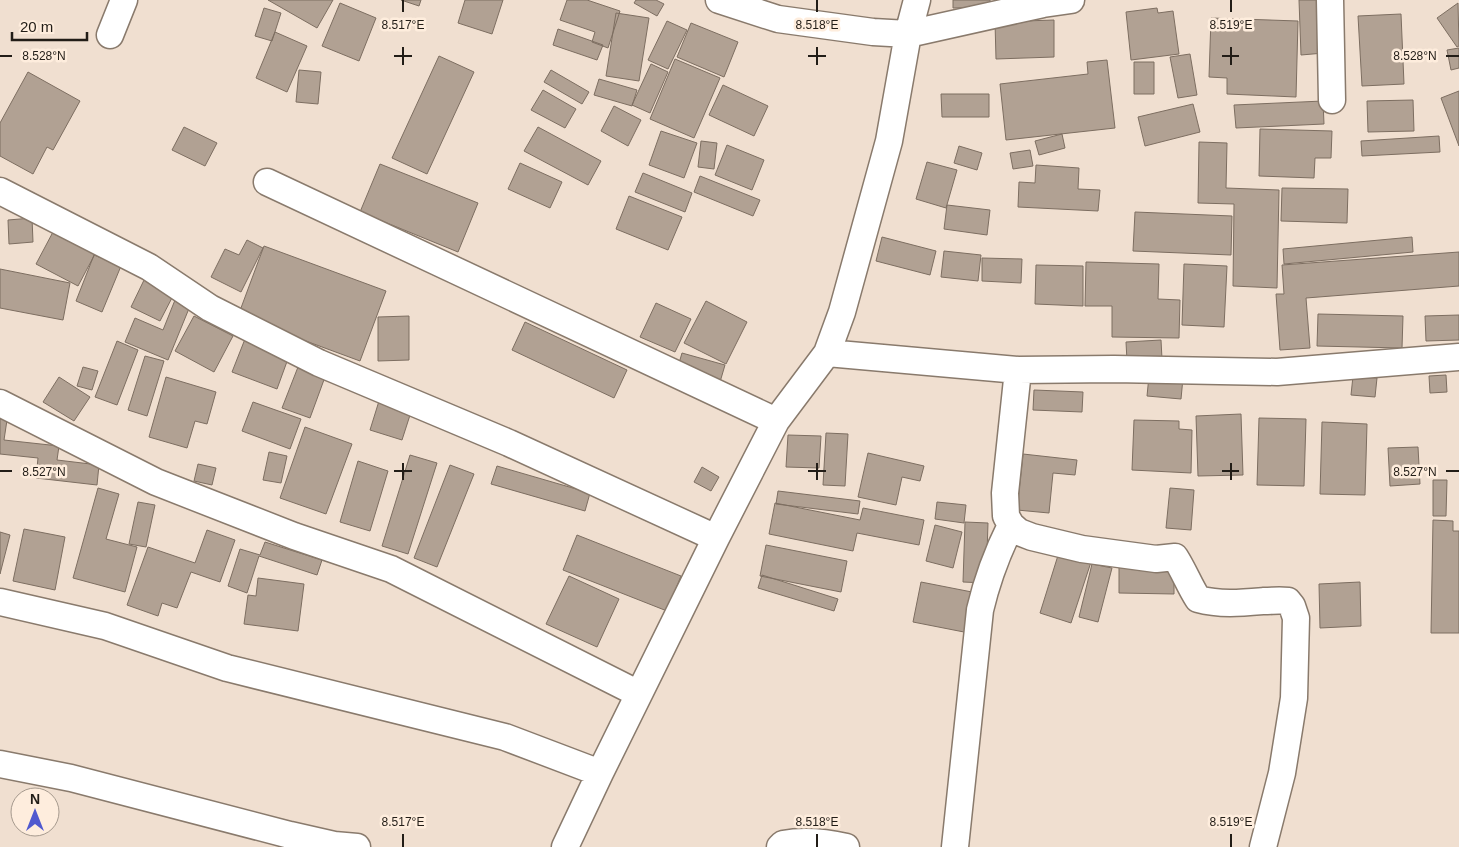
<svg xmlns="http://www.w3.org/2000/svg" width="1459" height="847" viewBox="0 0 1459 847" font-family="Helvetica,sans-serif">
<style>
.building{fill:#b1a193;stroke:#7d6e61}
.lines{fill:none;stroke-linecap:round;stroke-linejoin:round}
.minor-casing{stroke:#897a6c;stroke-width:29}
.minor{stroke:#fff;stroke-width:26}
.ticks{fill:none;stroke:#221d17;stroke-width:2}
.ticks-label{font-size:12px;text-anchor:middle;fill:#221d17;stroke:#feeddd;stroke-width:5;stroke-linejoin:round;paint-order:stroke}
</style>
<rect width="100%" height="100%" fill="#f0dfd0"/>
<!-- building -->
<path class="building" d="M268,0H333L317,28Z
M401,0H421L419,6Z
M465,0H503L492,34L458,23Z
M567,0H587L620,11L608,48L592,42L595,32L560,20Z
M636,0H656L664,4L657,16L634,3Z
M953,0H990L991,7L953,8Z
M1299,0H1322L1324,53L1301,55Z
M340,3L376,18L359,61L322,46Z
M1458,3L1459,46L1457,47L1437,18Z
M264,8L281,13L272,41L255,36Z
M1157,8L1158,13L1173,11L1179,54L1131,60L1126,12Z
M616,13L649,18L639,81L606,76Z
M1401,14L1404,84L1362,86L1358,16Z
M1211,18L1298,21L1296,97L1227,94V78L1209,77Z
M1054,20V57L996,59L995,22Z
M667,21L687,30L668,69L648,60Z
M691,23L738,42L724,77L677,57Z
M558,29L603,45L597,60L553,45Z
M275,32L307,46L287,92L256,78Z
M1459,48V68L1451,70L1447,50Z
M1190,54L1197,95L1178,98L1170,57Z
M439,56L474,72L427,174L392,158Z
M675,59L720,78L694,138L650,119Z
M1107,60L1115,128L1006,140L1000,84L1088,74L1087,62Z
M1134,62H1154V94H1134Z
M651,64L668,72L650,113L632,105Z
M299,70L321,72L318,104L296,102Z
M551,70L589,92L582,104L544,82Z
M28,72L80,101L53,150L47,147L33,174L0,156V123Z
M599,79L637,90L632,106L594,95Z
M723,85L768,106L754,136L709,115Z
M543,90L576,109L565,128L531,110Z
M1459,91V146L1441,98Z
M941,94H989V117H942Z
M1413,100L1414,131L1368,132L1367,101Z
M1323,101L1324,124L1236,128L1234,105Z
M1193,104L1200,132L1145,146L1138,117Z
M614,106L641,120L628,146L601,131Z
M184,127L217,143L205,166L172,150Z
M538,127L601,161L588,185L524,151Z
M1260,129L1332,131L1331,158H1315L1314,178L1259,176Z
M661,131L697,143L684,178L649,165Z
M1062,134L1065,148L1039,155L1035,141Z
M1439,136L1440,152L1362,156L1361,141Z
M701,141L717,143L714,169L698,167Z
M1199,142L1227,143L1226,188L1279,190L1277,288L1233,286L1234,204L1198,203Z
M727,145L764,160L752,190L715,175Z
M959,146L982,153L977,170L954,163Z
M1030,150L1033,166L1013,169L1010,153Z
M927,162L957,170L946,208L916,199Z
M520,163L562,182L550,208L508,189Z
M380,164L478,203L458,252L360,212Z
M1036,165L1079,168L1078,189L1100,190L1098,211L1018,207L1019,182L1035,183Z
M643,173L692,193L685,212L635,192Z
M700,176L760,200L753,216L694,192Z
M1282,188L1348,189L1347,223L1281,221Z
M629,196L682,217L668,250L616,229Z
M947,205L990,210L987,235L944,229Z
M1135,212L1232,216L1231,255L1133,251Z
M32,218L33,242L9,244L8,220Z
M53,232L95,254L78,286L36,264Z
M882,237L936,251L930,275L876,261Z
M1412,237L1413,252L1284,264L1283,249Z
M247,240L263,248L241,292L211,277L225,249L239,255Z
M264,246L386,291L360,361L238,316Z
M944,251L981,255L978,281L941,277Z
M1459,252V286L1306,298L1310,348L1280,350L1276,294H1284L1282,265Z
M94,255L121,266L102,312L76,301Z
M982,258L1022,259L1021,283L982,281Z
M1086,262L1159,264L1158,299L1180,300L1179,338L1112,337V306H1085Z
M1184,264L1227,266L1224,327L1182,325Z
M1036,265L1083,266V306L1035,304Z
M0,269L70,283L63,320L0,308Z
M145,278L175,292L160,321L131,307Z
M175,300L190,306L168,360L125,342L135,318L163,330Z
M706,301L747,322L726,364L684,343Z
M656,303L691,319L675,352L640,337Z
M1318,314L1403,316L1402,348L1317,346Z
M1459,315V340L1426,341L1425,316Z
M194,316L233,336L214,372L175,351Z
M409,316V360L378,361V317Z
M525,322L627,370L614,398L512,350Z
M245,339L289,356L277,389L232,372Z
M1161,340L1162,359L1127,361L1126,342Z
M117,341L138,350L117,405L95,397Z
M682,353L725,365L720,382L677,370Z
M145,356L164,361L147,416L128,410Z
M83,367L98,371L92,390L77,386Z
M298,367L325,377L310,418L282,408Z
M1446,375L1447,392L1430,393L1429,376Z
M1149,376L1183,378L1181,399L1147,396Z
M1353,376L1377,378L1375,397L1351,395Z
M59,377L90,397L74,421L43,402Z
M166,377L216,392L207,424L195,421L187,448L149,437Z
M1034,390L1083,392L1082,412L1033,410Z
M379,401L411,412L402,440L370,430Z
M253,402L301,419L290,449L242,431Z
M1241,414L1243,475L1198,476L1196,416Z
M1259,418L1306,419L1304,486L1257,485Z
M0,419L7,420L4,440L59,446L57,460L99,465L97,485L36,478L38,458L0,454Z
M1134,420L1179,421V429L1192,430L1191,473L1132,470Z
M1322,422L1367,424L1365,495L1320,494Z
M305,427L352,444L326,514L280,498Z
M826,433L848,434L845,486L823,485Z
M788,435L821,436L819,468L786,467Z
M1418,447L1420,484L1390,486L1388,448Z
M269,452L287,456L281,483L263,480Z
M868,453L924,466L920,481L902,477L896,505L858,497Z
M1023,454L1077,460L1075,475L1053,473L1049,513L1017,510Z
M410,455L437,463L408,554L382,546Z
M358,461L388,471L370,531L340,522Z
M198,464L216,468L212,485L194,481Z
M450,465L474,474L437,567L414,558Z
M497,466L590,493L585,511L491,484Z
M702,467L719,477L711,491L694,482Z
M1433,480H1447L1446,516H1433Z
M98,488L119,494L106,539L137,547L125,592L73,578Z
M1170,488L1194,490L1191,530L1166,528Z
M778,491L860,501L858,514L776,504Z
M138,502L155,505L146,547L129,544Z
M937,502L966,505L964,523L935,519Z
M775,503L860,520L863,508L924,520L919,545L857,533L853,551L769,534Z
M1433,520L1453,521V531H1459V633H1431Z
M965,522L988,523L986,583L963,582Z
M935,525L962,532L953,568L926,561Z
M24,529L65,537L55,590L13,581Z
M207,530L235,540L220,582L191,572L177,608L162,603L158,616L127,605L148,547L195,563Z
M0,532L10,535L0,574Z
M577,535L681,576L667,611L563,570Z
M265,542L322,560L317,575L259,556L247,593L228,586L240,549L260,555Z
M766,545L847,561L841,592L760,576Z
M1060,549L1092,559L1071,623L1040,613Z
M1092,564L1112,568L1098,622L1079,617Z
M1119,566L1174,567V594L1119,593Z
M762,575L838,599L834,611L758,588Z
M569,576L619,599L597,647L546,624Z
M258,578L304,584L298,631L244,624L248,595L256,596Z
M921,582L977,593L969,633L913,622Z
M1360,582L1361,626L1320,628L1319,584Z"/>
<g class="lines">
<defs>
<path id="minor" d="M719,0L778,19L873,32L908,34L1043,4L1071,0
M1330,0L1332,100
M110,35L124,0
M267,182L776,421
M0,191L149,267L210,308L319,363L509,443L716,538
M827,353L1018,370L1114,369L1277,372L1459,357
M1018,370L1005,493L1006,516L1011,525L1019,532L1032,537L1082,549L1156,559L1175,557C1184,571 1189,585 1198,599C1220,605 1241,603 1264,601C1273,601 1279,600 1288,601L1292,606L1296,618L1294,698L1282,773L1263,847
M0,403L156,482L294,536L391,569L639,694
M0,602L105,626L227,668L505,737L600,773
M0,764L71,778L290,835L334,845L357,847
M565,847L600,773L716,538L776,421L827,353L842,312L889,141L908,34L917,0
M780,847L783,844C805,840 824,842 846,847
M955,847L980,610C987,580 997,553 1011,525"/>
</defs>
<!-- minor casing -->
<use href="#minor" class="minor-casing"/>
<!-- minor -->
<use href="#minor" class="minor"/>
</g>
<!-- ticks -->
<path class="ticks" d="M403,0V12M817,0V12M1231,0V12M403,47V65M817,47V65M1231,47V65M0,56H12M394,56H412M808,56H826M1222,56H1239M1446,56H1459M403,463V480M817,463V480M1231,463V480M0,471H12M394,471H412M808,471H826M1222,471H1239M1446,471H1459M403,834V847M817,834V847M1231,834V847"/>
<g class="ticks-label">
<text x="403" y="29">8.517°E</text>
<text x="817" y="29">8.518°E</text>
<text x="1231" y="29">8.519°E</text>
<text x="44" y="60">8.528°N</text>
<text x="1415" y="60">8.528°N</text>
<text x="44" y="476">8.527°N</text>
<text x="1415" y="476">8.527°N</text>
<text x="403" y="826">8.517°E</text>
<text x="817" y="826">8.518°E</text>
<text x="1231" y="826">8.519°E</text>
</g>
<!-- north arrow -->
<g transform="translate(35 812)"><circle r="24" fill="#feeddd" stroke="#a69a8e"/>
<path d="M0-4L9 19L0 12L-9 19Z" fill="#5059cf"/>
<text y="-8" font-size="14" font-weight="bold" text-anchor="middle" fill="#221d17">N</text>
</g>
<!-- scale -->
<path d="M12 32v8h75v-8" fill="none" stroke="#221d17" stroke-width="2.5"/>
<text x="20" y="32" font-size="15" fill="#221d17" stroke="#feeddd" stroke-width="4" paint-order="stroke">20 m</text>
</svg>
